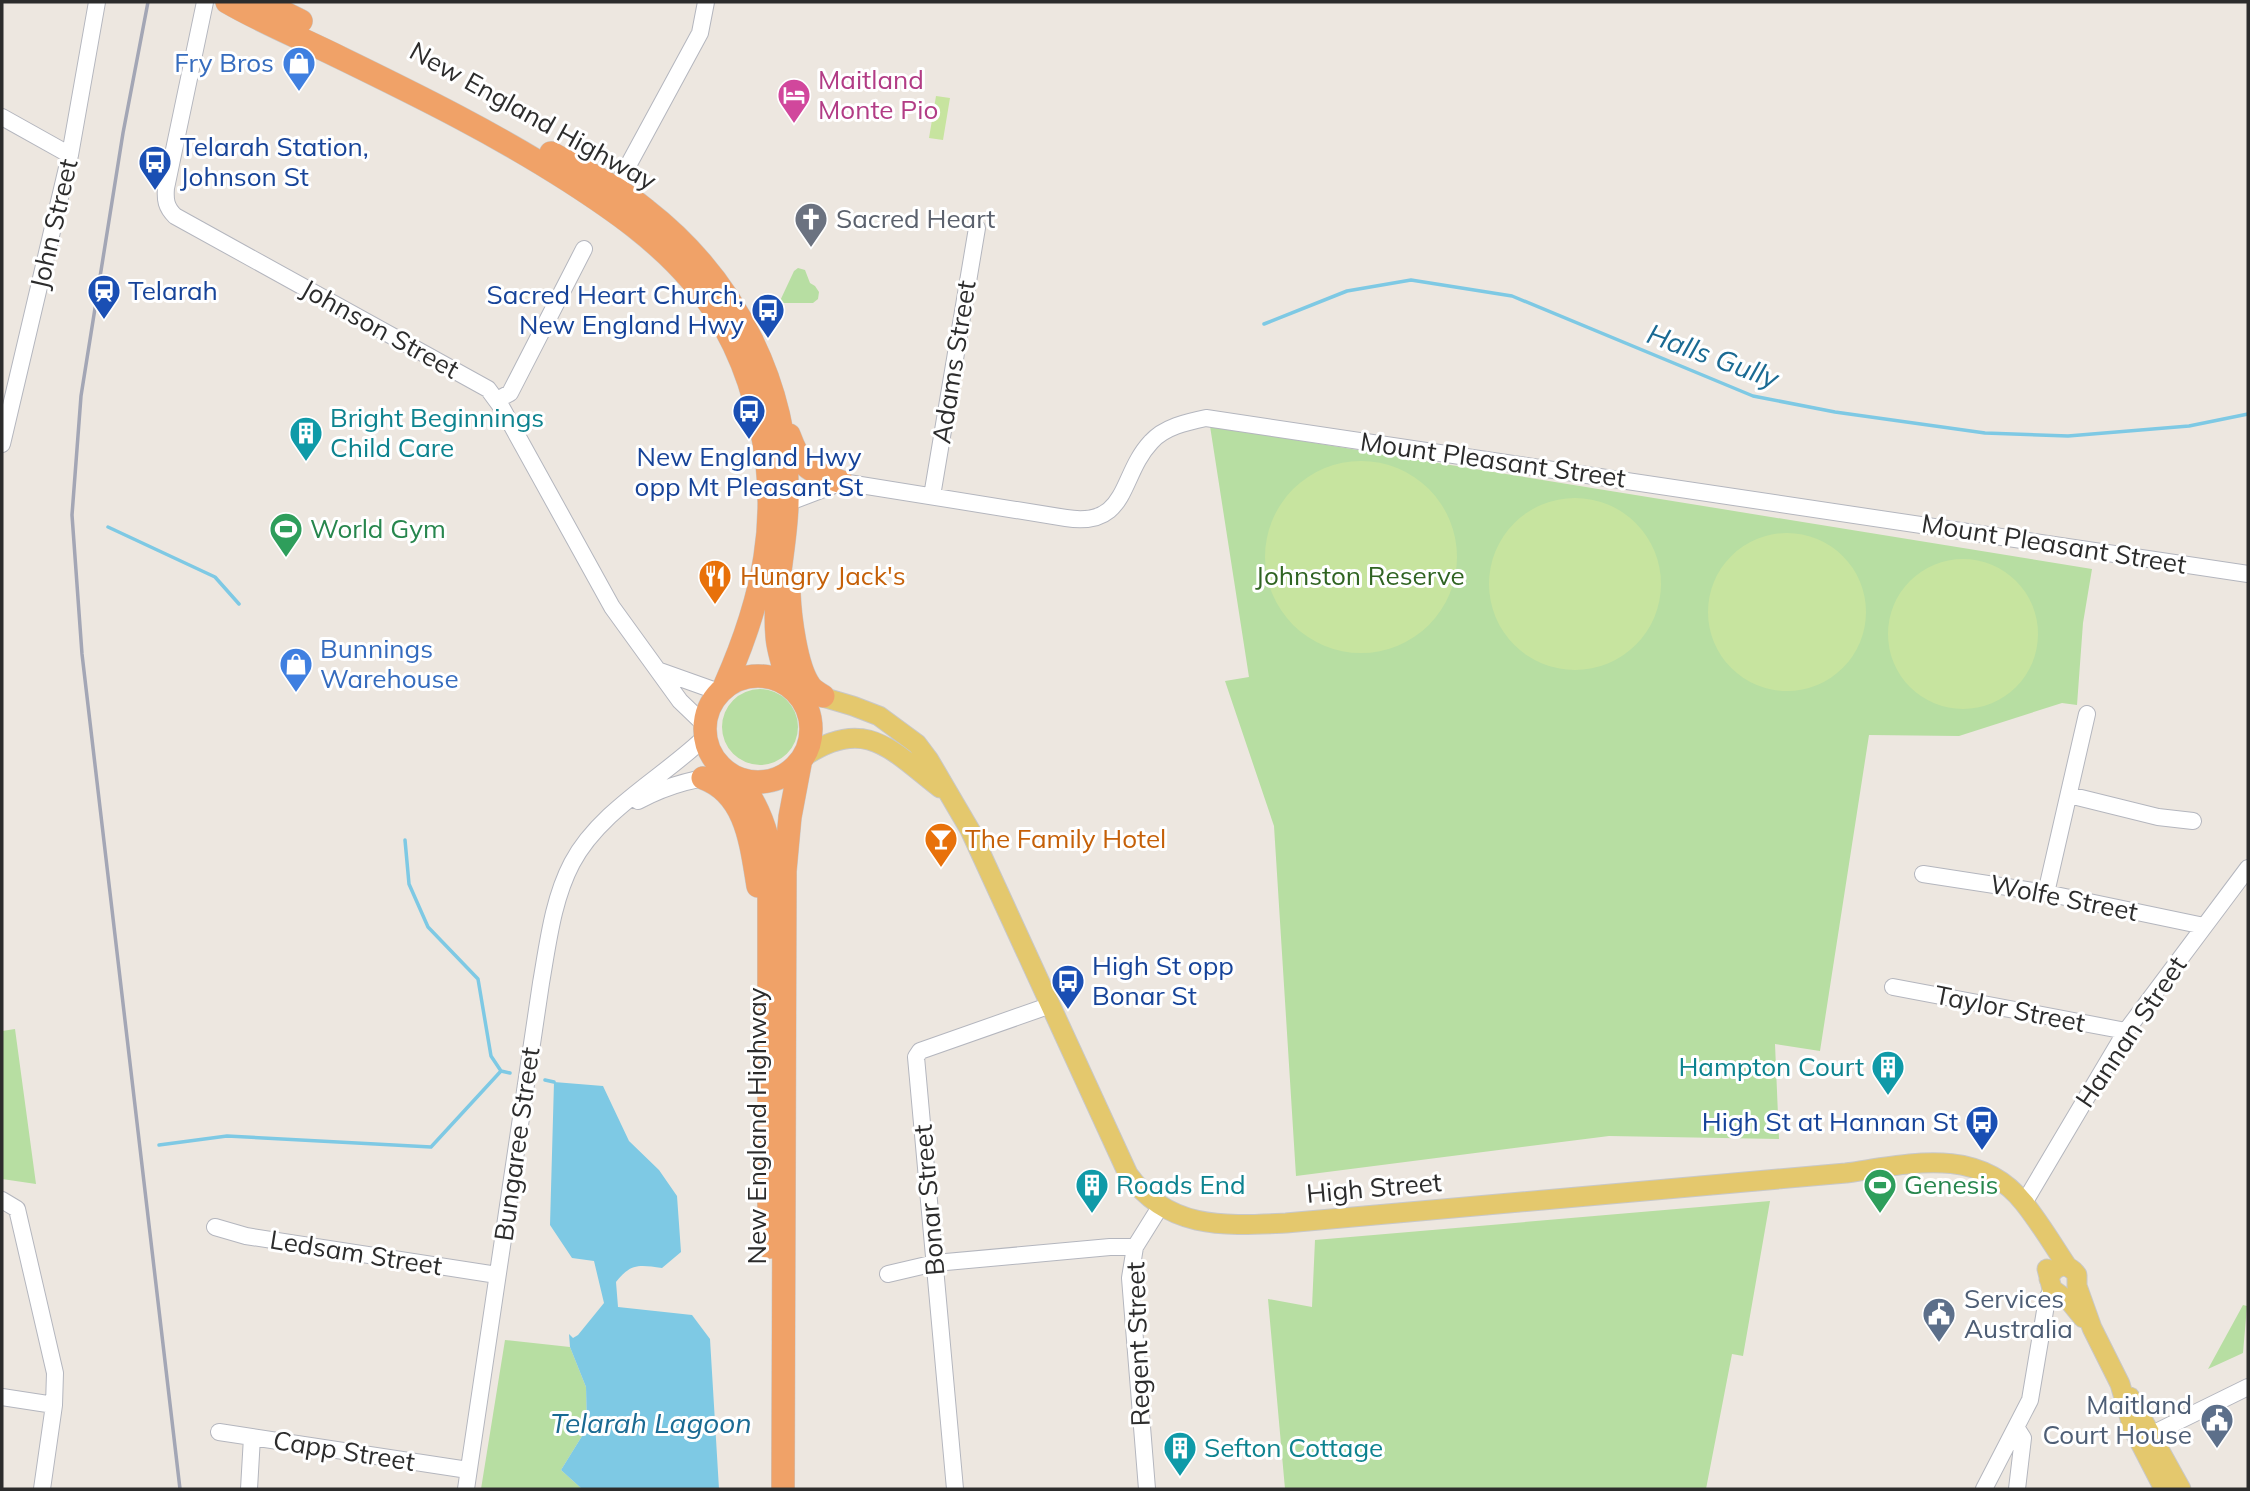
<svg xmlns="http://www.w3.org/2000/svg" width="2250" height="1491" viewBox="0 0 2250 1491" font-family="Mulish,sans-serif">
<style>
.green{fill:#b7dea2}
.pitch{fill:#c7e49f}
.water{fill:#7ec9e4}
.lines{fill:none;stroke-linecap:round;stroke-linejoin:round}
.stream{stroke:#7ec9e4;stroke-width:3.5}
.minor-casing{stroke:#b4b6be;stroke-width:18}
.major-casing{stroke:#c8c8c8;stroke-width:21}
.highway-casing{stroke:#c8c8c8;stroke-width:24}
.minor{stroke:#fff;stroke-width:16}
.major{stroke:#e4c86d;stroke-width:19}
.highway{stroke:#f0a268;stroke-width:23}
.rail{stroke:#a3a6b5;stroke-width:3.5}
.labels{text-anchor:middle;stroke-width:6;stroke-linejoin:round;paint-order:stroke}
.shop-label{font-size:26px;fill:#366cbe;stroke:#fff;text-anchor:end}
.hotel-label{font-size:26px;fill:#b23c85;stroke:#fff;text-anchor:start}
.street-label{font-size:26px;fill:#2c2c2c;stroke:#fff}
.transit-label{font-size:26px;fill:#164399;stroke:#fff;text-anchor:start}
.worship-label{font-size:26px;fill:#5b616d;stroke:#fff;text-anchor:start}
.culture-label{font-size:26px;fill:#0d838f;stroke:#fff;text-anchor:start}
.leisure-label{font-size:26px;fill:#27864d;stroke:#fff;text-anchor:start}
.food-label{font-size:26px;fill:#c56008;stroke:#fff;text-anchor:start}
.park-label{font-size:26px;fill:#306422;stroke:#fff}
.service-label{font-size:26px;fill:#4e5e75;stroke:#fff;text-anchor:start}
.water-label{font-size:28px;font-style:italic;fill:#1a6a93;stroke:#fff}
</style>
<rect width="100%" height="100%" fill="#ede7e0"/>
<!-- green -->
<path class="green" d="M798,268L805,270L810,283L815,286L819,292L818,299L813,303H779L794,271Z
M1210,426L2092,569L2083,623L2077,705L2062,703L1959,736L1869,735L1820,1051L1775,1044L1779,1139L1609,1136L1296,1176L1274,826L1225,681L1249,677Z
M722 727a38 38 0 1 1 76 0a38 38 0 1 1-76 0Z
M15,1029L36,1184L2,1179V1031Z
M1770,1201L1743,1356L1732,1354L1706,1489H1285L1268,1299L1312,1307L1315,1240Z
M2243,1305L2247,1306L2243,1353L2208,1369Z
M505,1340L570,1347L586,1387L587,1428L561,1470L582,1489H481Z"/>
<!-- pitch -->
<path class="pitch" d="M936,96L950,98L943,140L929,138Z
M1265 557a96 96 0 1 1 192 0a96 96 0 1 1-192 0Z
M1489 584a86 86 0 1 1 172 0a86 86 0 1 1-172 0Z
M1708 612a79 79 0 1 1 158 0a79 79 0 1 1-158 0Z
M1888 634a75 75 0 1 1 150 0a75 75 0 1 1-150 0Z"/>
<!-- water -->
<path class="water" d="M554,1082L603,1086L629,1141L659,1170L677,1196L681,1252L662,1268C639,1265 631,1263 616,1282L618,1307L692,1315L710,1339L719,1489H582L561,1470L587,1428L586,1387L570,1347L569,1334L573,1338L578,1335L604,1303L594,1261L572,1258L550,1225Z"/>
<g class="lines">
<!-- stream -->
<path class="stream" d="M1264,324L1347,291L1411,280L1512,296L1753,396L1835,412L1985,433L2068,436L2189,426L2248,414
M108,527L215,577L239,604
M405,840L409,884L428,927L478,979L491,1056L501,1071L510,1073
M545,1080L554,1082
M159,1145L227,1136L431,1147L501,1071"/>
<defs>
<path id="minor" d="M205,2L166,188C165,200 166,207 175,216L488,389L502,408L612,607L680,701L705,725
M2,117L70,155
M611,197L700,33L706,2
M497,400L510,393L584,249
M2,444L70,155L97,2
M932,496L977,228
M787,503L842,482L1066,518C1129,528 1119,476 1151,442C1164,427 1187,422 1206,418L2248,574
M660,671L719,692
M2069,795L2158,817L2193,821
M638,801C668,785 698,776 732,776
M1923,874L2046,893L2204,926
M2046,893L2087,714
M1893,987L2126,1031
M2,1200L17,1209L55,1373L54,1405L42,1489
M2024,1203L2126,1031L2248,868
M215,1227L246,1236L497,1275
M888,1274L935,1263L1110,1247H1135
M2,1397L54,1405
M2016,1427L2023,1438L2017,1489
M219,1432L468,1470
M2142,1439L2248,1387
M249,1489L252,1437
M466,1489L541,983C548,943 553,899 572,863C600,810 664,777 705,737
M955,1489L916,1057L920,1051L1051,1005
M1147,1489L1130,1278L1135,1247L1160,1207
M1984,1489L2030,1400L2047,1299L2052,1289"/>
<path id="major" d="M809,693L853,706L879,716L917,744L929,760L970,830L1128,1174C1168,1230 1224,1226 1286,1223L1846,1173C1909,1164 1978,1145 2024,1203C2040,1223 2053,1245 2067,1266
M805,756C866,716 891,750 940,788
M2047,1269L2052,1289L2070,1302L2083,1318
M2049,1279C2054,1264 2068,1262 2077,1275V1286L2092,1328L2120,1384L2133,1429L2164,1489
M2130,1397L2181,1489"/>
<path id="highway" d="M227,2C263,23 303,39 341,58C419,96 496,134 569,181C614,210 657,240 692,281C727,321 749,372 760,423C782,517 763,599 725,685
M263,2L301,21
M551,153C583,170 618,187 646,210C736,280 791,389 787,504C786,548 773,592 777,636C778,653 785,670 790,687
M789,435C802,470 808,470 842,482
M789,593C790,616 796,667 810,686C813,690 818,693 823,696
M705 729a53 53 0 1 1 106 0a53 53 0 1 1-106 0Z
M703,778C747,794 751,845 758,886
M739,779C754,801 764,820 769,846V1247
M783,1489L785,871L790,817L800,764"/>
</defs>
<!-- minor casing -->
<use href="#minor" class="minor-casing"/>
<!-- major casing -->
<use href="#major" class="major-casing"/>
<!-- highway casing -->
<use href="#highway" class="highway-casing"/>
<!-- minor -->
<use href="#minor" class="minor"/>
<!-- major -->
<use href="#major" class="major"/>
<!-- highway -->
<use href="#highway" class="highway"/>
<!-- rail -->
<path class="rail" d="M148,2L123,133L81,396L72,515L82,654L180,1489"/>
</g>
<!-- icons -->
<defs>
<symbol id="shop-pin" viewBox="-11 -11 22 30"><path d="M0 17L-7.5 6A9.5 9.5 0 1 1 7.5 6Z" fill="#3f7fe0" stroke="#fff"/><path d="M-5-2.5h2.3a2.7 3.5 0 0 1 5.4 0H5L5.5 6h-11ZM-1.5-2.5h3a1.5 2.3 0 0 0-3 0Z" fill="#fff"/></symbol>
<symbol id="hotel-pin" viewBox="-11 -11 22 30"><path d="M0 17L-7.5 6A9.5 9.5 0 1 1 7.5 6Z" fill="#d1479c" stroke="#fff"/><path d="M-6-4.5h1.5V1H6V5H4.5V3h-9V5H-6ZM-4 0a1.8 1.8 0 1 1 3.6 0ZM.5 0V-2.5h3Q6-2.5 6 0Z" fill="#fff"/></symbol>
<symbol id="bus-pin" viewBox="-11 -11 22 30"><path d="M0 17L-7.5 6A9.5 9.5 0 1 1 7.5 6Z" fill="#1a4fb4" stroke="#fff"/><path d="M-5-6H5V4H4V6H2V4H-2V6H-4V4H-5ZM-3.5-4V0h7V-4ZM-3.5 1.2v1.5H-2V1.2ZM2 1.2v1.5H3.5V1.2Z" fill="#fff"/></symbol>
<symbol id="church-pin" viewBox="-11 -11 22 30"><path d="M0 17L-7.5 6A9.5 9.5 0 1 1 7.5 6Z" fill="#6b7280" stroke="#fff"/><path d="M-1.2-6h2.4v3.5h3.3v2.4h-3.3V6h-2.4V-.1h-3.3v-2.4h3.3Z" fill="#fff"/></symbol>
<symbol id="station-pin" viewBox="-11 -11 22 30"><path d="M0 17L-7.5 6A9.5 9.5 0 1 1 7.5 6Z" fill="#1a4fb4" stroke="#fff"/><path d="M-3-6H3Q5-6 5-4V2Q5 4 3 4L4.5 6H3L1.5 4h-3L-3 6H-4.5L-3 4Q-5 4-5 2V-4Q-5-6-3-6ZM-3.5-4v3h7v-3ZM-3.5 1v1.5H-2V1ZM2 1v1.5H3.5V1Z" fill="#fff"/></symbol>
<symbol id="building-pin" viewBox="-11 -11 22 30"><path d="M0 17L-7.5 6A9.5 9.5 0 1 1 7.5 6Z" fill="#0f9aa8" stroke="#fff"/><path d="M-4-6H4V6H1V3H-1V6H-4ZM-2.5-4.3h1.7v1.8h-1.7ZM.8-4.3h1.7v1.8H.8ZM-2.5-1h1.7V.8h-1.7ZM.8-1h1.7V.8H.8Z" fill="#fff"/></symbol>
<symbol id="stadium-pin" viewBox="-11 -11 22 30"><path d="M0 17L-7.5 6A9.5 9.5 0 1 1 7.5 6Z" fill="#2e9e5b" stroke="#fff"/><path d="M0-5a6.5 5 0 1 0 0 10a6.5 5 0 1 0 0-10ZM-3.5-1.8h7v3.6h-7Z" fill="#fff"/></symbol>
<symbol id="restaurant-pin" viewBox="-11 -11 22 30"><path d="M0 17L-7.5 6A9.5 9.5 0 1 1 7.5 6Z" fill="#e8710a" stroke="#fff"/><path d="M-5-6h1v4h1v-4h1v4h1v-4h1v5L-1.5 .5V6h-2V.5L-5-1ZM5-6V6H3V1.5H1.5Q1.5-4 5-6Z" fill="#fff"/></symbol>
<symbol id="bar-pin" viewBox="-11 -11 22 30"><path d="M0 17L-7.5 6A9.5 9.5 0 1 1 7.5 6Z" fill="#e8710a" stroke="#fff"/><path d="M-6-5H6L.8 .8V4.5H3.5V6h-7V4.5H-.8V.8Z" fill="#fff"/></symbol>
<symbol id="civic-pin" viewBox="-11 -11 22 30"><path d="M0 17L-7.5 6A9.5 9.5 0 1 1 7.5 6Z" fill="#5c6f8a" stroke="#fff"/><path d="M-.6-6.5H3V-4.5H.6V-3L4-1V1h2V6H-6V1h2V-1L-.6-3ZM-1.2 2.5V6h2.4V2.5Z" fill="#fff"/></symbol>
</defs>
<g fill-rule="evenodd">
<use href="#shop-pin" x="280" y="44" width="38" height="52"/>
<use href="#hotel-pin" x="775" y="76" width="38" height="52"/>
<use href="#bus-pin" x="136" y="143" width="38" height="52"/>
<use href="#church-pin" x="792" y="200" width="38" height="52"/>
<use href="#station-pin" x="85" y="272" width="38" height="52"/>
<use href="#bus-pin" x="749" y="291" width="38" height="52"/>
<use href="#bus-pin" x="730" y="392" width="38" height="52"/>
<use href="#building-pin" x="287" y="414" width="38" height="52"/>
<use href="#stadium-pin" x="267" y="510" width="38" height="52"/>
<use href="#restaurant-pin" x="696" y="557" width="38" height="52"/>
<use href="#shop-pin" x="277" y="645" width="38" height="52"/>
<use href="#bar-pin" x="922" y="820" width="38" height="52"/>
<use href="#bus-pin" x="1049" y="962" width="38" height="52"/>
<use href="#building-pin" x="1869" y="1048" width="38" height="52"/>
<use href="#bus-pin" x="1963" y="1103" width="38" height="52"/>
<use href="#building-pin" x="1073" y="1166" width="38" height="52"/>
<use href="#stadium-pin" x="1861" y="1166" width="38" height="52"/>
<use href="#civic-pin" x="1920" y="1295" width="38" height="52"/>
<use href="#civic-pin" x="2198" y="1401" width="38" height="52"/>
<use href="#building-pin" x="1161" y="1429" width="38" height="52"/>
</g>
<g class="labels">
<!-- shop labels -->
<g class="shop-label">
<text x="274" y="72">Fry Bros</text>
<text x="320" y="658" text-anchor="start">Bunnings<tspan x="320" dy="30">Warehouse</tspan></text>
</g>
<!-- hotel labels -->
<g class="hotel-label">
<text x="818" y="89">Maitland<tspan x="818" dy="30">Monte Pio</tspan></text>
</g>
<!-- street labels -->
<g class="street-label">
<text transform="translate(533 116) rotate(29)" y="9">New England Highway</text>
<text transform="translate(54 224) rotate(-77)" y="9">John Street</text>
<text transform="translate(380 329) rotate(29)" y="9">Johnson Street</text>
<text transform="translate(954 362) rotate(-81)" y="9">Adams Street</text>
<text transform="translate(1493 460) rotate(8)" y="9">Mount Pleasant Street</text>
<text transform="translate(2054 544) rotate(9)" y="9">Mount Pleasant Street</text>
<text transform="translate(2064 898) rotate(11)" y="9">Wolfe Street</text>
<text transform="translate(2010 1009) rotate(11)" y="9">Taylor Street</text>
<text transform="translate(2131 1032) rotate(-56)" y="9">Hannan Street</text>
<text transform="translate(757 1126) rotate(-90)" y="9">New England Highway</text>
<text transform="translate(517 1144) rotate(-82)" y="9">Bungaree Street</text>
<text transform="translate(1374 1188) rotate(-5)" y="9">High Street</text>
<text transform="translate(929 1200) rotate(-95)" y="9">Bonar Street</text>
<text transform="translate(356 1253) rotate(9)" y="9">Ledsam Street</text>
<text transform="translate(1138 1344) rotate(-92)" y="9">Regent Street</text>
<text transform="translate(344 1451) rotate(9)" y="9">Capp Street</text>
</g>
<!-- transit labels -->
<g class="transit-label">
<text x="180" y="156">Telarah Station,<tspan x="180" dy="30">Johnson St</tspan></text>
<text x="128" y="300">Telarah</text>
<text x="744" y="304" text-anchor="end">Sacred Heart Church,<tspan x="744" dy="30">New England Hwy</tspan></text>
<text x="749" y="466" text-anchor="middle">New England Hwy<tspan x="749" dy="30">opp Mt Pleasant St</tspan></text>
<text x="1092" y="975">High St opp<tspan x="1092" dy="30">Bonar St</tspan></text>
<text x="1958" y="1131" text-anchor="end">High St at Hannan St</text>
</g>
<!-- worship labels -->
<g class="worship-label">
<text x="836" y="228">Sacred Heart</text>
</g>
<!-- culture labels -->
<g class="culture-label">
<text x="330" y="427">Bright Beginnings<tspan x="330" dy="30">Child Care</tspan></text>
<text x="1864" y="1076" text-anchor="end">Hampton Court</text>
<text x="1116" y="1194">Roads End</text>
<text x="1204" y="1457">Sefton Cottage</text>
</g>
<!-- leisure labels -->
<g class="leisure-label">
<text x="310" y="538">World Gym</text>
<text x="1904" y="1194">Genesis</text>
</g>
<!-- food labels -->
<g class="food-label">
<text x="740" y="585">Hungry Jack's</text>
<text x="965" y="848">The Family Hotel</text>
</g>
<!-- park labels -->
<g class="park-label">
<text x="1360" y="585">Johnston Reserve</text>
</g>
<!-- service labels -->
<g class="service-label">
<text x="1964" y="1308">Services<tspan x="1964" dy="30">Australia</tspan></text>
<text x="2192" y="1414" text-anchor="end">Maitland<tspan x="2192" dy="30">Court House</tspan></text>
</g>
<!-- water labels -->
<g class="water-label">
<text transform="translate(1713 356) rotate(20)" y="10">Halls Gully</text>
<text x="651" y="1433">Telarah Lagoon</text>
</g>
</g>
<!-- border -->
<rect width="2250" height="1491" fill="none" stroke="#2c2c2c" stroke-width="7"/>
</svg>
